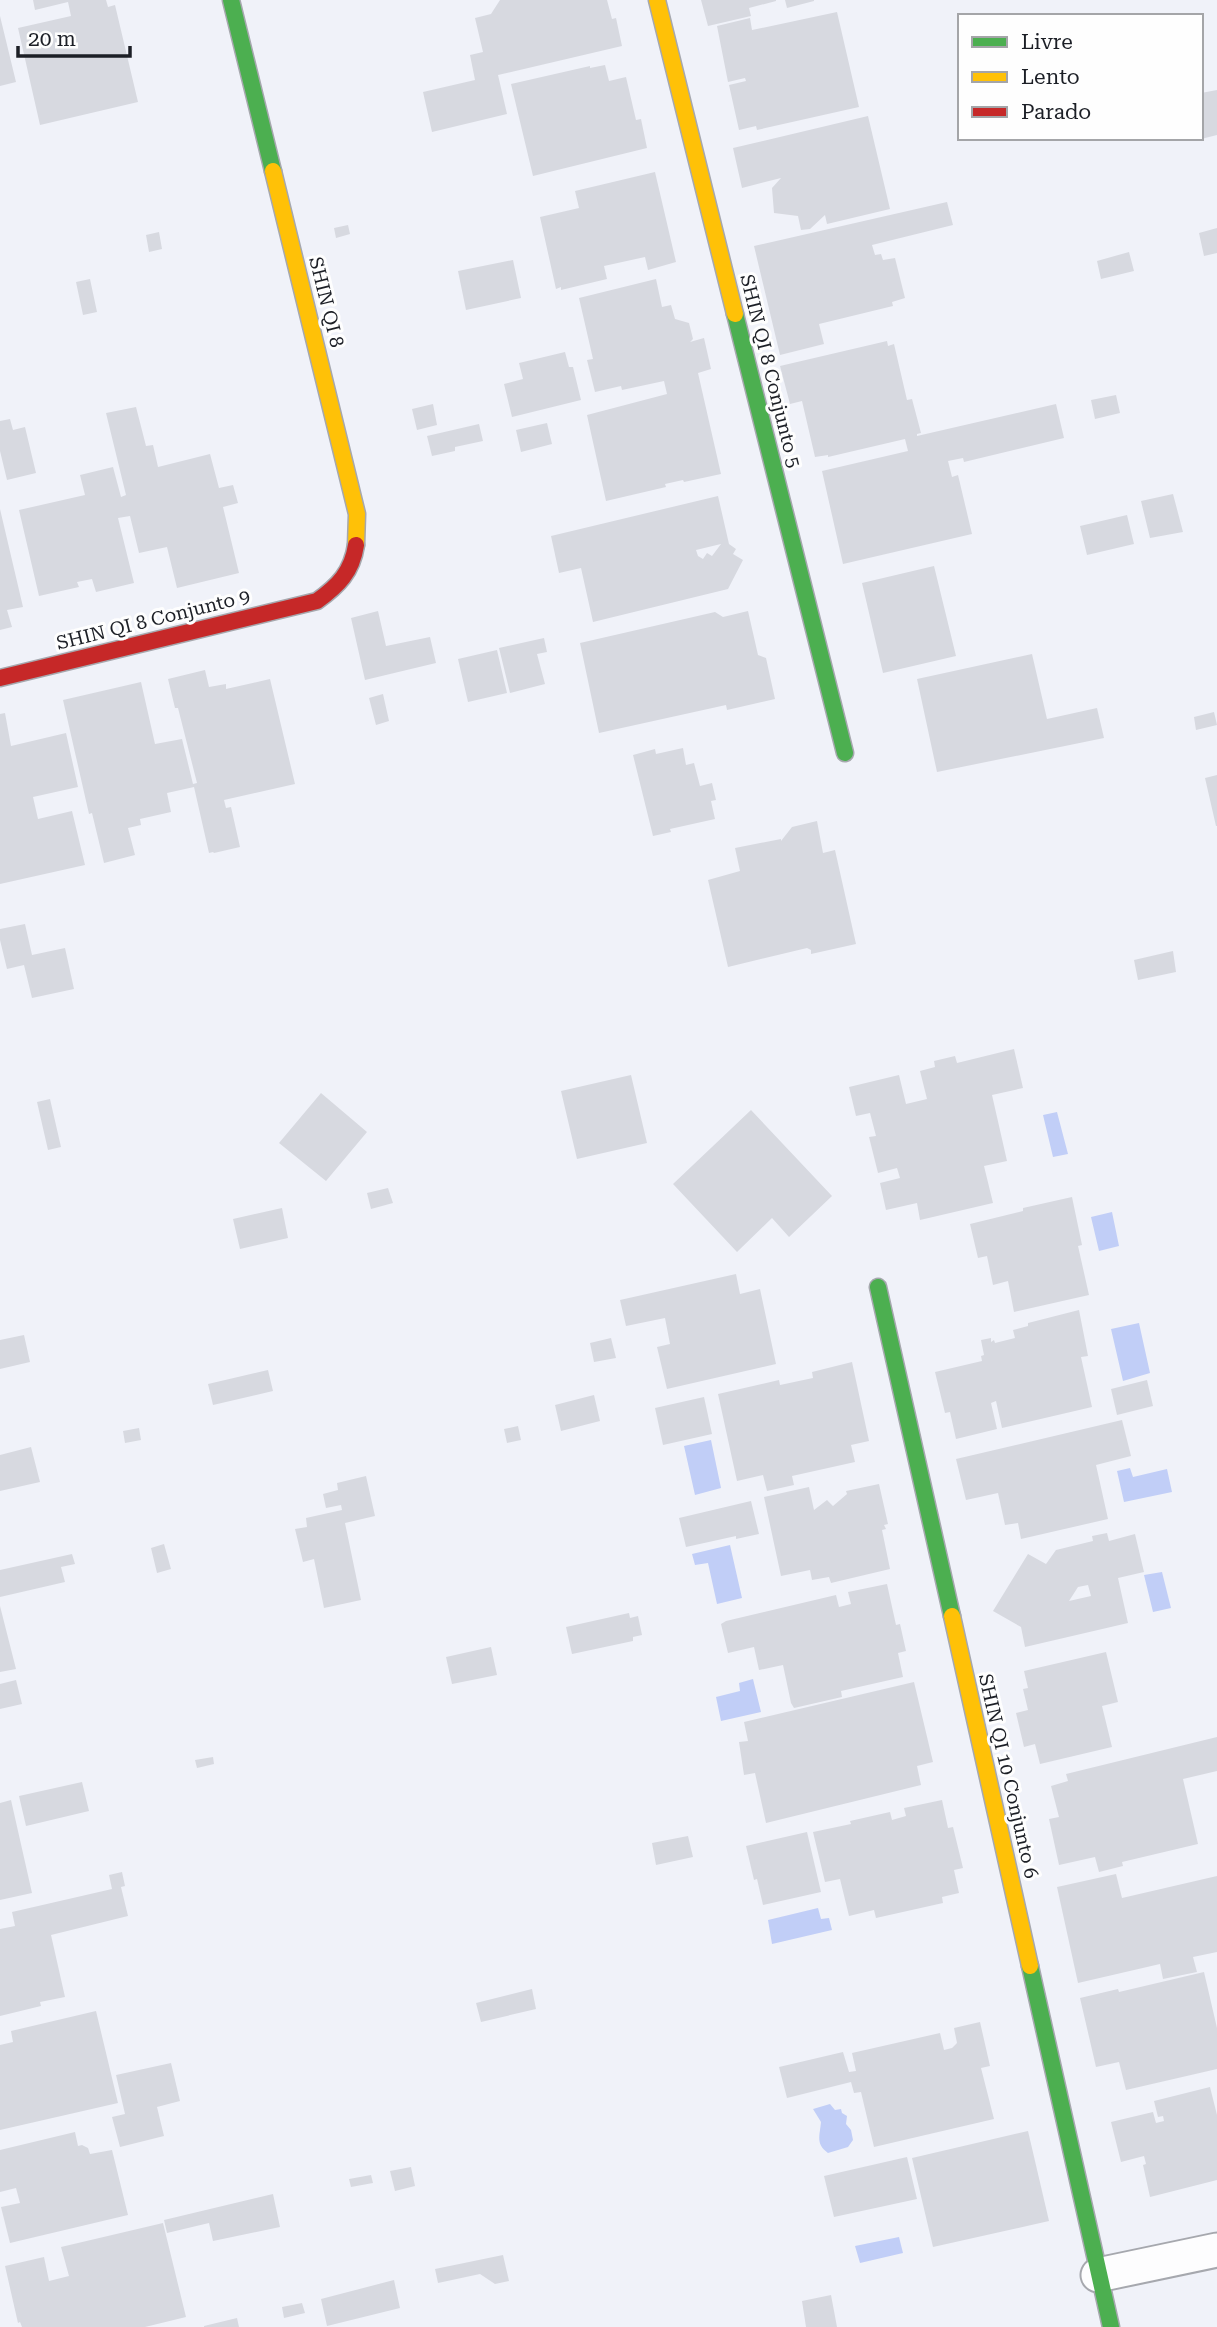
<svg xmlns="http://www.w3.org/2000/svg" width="1217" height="2327" viewBox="0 0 1217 2327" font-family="'Roboto Serif',serif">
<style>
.water{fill:#c1cef7}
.building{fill:#d7d9e0;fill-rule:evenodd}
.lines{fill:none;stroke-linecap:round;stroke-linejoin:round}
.street-casing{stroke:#a6a8ae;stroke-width:37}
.fast-casing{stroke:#a6a8ae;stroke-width:19}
.slow-casing{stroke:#a6a8ae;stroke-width:19}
.jam-casing{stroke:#a6a8ae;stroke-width:19}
.street{stroke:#fdfdfe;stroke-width:33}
.fast{stroke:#4caf50;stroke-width:16}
.slow{stroke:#ffc107;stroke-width:16}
.jam{stroke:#c62828;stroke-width:16}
.labels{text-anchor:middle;stroke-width:6;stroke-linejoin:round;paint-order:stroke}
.street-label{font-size:19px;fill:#1c1f26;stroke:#fefefe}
</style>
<rect width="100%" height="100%" fill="#f0f2f9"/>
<!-- water -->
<path class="water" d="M1057,1112L1068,1154L1053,1157L1043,1115Z
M1112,1212L1119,1246L1099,1251L1091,1217Z
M1139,1323L1150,1373L1123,1381L1111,1329Z
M711,1440L721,1488L695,1495L684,1446Z
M1130,1468L1133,1477L1167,1469L1172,1492L1124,1502L1117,1471Z
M730,1545L742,1598L717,1604L708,1563L695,1565L692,1554Z
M1162,1572L1171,1608L1153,1612L1144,1575Z
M753,1679L761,1712L721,1721L716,1697L740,1691L739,1683Z
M818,1908L821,1919L829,1918L832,1930L772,1944L768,1920Z
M830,2104L835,2110L841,2109L842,2113L847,2116L846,2124L851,2130L853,2140L848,2147L828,2153C815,2144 820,2135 821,2122L813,2109Z
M899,2237L903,2253L860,2263L855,2246Z"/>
<!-- building -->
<path class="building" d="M33,0H106L108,7L115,5L138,102L40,125L18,28L71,16L68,2L35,10Z
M500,0H607L612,19L616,18L622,46L498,75L507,114L432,132L423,92L475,80L470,55L483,52L475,18L491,14Z
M701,0H776V1L749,8L751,16L708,26Z
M785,0H814V1L787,8Z
M837,12L859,107L757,130L756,126L739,130L729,85L746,81L745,78L728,82L717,26L750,18L752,30Z
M0,16L16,82L0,86Z
M605,65L609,81L626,77L636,120L641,119L647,148L533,176L511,84L590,66V68Z
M1217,90V135L1201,139V93Z
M868,116L890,209L827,224L825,215L810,229L801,230L798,216L774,213L772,188L781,178L742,188L733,148Z
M655,172L676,262L648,270L645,257L604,266L607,279L561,290V287L556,289L540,217L579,208L575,191Z
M947,202L953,225L872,245L875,255L881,254L883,260L895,258L905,298L892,302L893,306L819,324L824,344L780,355L754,246Z
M348,225L350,234L336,238L334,228Z
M1217,228V253L1204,256L1199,233Z
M159,232L162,249L149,252L146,235Z
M1129,252L1134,271L1101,279L1097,261Z
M513,260L521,298L466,310L458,271Z
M90,279L97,312L83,315L76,282Z
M656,279L662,307L671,305L675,319L689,323L693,339L690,342L704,338L711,369L698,373L721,474L684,482L683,480L665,484L666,487L606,501L587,415L667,394L664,381L622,390L621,386L595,392L587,360L593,359L579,298Z
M887,341L888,346L894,344L907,400L912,399L921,433L917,434V436L1056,404L1064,438L964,462L963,458L948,461L952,477L958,475L972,534L843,564L822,471L908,451L905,439L828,457V455L815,457L802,401L790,404L780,366Z
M565,352L569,367H573L581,400L512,417L504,384L523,379L519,363Z
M1116,395L1120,413L1095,419L1091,400Z
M433,404L437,425L417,430L412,409Z
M136,407L146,446L153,445L158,467L210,454L219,488L233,485L238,503L223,507L239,573L177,588L167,547L139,553L130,516L118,518L134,583L96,592L92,579L77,582L79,587L39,596L19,510L85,495L80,475L113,467L121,497L126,495L106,413Z
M10,419L13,430L25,427L36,473L7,480L0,451V421Z
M547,423L552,444L521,452L516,430Z
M479,424L483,441L455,447V451L432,456L427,436Z
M1173,494L1183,532L1150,538L1141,501Z
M718,496L729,544L736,549L733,554L743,560L728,589L593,622L581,568L559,573L551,536ZM721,544L712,556L707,553L703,559L698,556L696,550Z
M0,509L23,607L7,610L12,627L0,630Z
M1127,515L1134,544L1087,555L1080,526Z
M934,566L956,656L883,673L862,583Z
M378,611L386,646L430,637L436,663L365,680L351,618Z
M748,611L758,655L766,658L775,699L727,710L726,705L599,733L580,643L715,612L723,617Z
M544,638L547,652L537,654L545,684L510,693L499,648Z
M497,650L507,693L468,702L458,659Z
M1032,654L1047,719L1097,708L1104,738L937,772L917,679Z
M205,670L209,687L226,684V689L270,679L295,784L224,800L226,808L231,807L240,847L214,853L213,852L209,853L194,787L167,793L171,812L140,819L141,825L128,828L135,855L104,863L92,813L89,814L63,700L141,682L155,744L182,739L193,784L197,783L178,708H175L168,679Z
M383,694L389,721L376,725L369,698Z
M1214,712L1217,725L1196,730L1194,717Z
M5,713L11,746L66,733L78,787L33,797L38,819L72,811L85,865L0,884V714Z
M683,748L686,765L694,763L700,786L712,783L716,800L711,801L715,819L670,829L671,832L653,836L633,755L655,749L656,754Z
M1217,775V826H1216L1205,778Z
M817,821L823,853L835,850L856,944L811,954V950L807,948L728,967L708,880L740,871L735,848L781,839V841L792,827Z
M25,924L32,955L65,948L74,989L32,998L24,965L7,969L0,940V929Z
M1173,951L1176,972L1138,980L1134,960Z
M1014,1049L1023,1088L992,1095L1007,1161L984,1166L993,1203L920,1220L917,1203L886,1210L880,1183L900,1178L897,1168L878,1173L869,1137L876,1136L870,1113L856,1116L849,1087L899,1075L906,1104L927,1099L920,1071L935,1067L934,1061L955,1056L957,1063Z
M631,1075L647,1143L577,1159L561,1091Z
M321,1093L367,1132L326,1181L279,1143Z
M50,1099L61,1147L48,1150L37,1102Z
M751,1110L832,1196L789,1237L772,1218L737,1252L673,1184Z
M388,1188L393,1203L371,1209L367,1193Z
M1072,1197L1082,1245L1078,1246L1089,1295L1014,1312L1008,1281L993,1285L987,1256L978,1258L970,1224L1023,1211V1208Z
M282,1208L288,1238L240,1249L233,1219Z
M736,1274L740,1294L760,1289L776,1364L667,1389L657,1347L670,1344L665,1318L626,1326L620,1300Z
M1079,1310L1088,1356L1081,1357L1092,1407L1002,1428L996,1401L991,1403L997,1429L956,1439L950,1412L945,1413L935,1372L982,1361L981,1356L984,1355L981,1340L991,1338V1342L994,1340L995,1343L1015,1338L1013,1330L1028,1326V1323Z
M24,1335L30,1362L0,1369V1340Z
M611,1338L616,1358L594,1362L590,1343Z
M852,1362L869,1441L851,1445L855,1462L792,1476L794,1485L767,1491L763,1475L737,1481L718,1394L779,1380L780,1385L813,1378L812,1372Z
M268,1370L273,1391L213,1405L208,1384Z
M1147,1380L1153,1406L1117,1415L1111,1389Z
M594,1395L600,1421L561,1431L555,1405Z
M704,1397L712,1434L663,1445L655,1408Z
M1122,1420L1131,1456L1096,1465L1108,1519L1021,1539L1018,1523L1005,1525L998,1493L966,1500L956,1459Z
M518,1426L521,1440L507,1443L504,1429Z
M139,1428L141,1440L125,1443L123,1431Z
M31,1447L40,1482L0,1491V1455Z
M366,1476L375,1516L345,1523L361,1600L324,1608L314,1559L303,1562L295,1529L307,1527L306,1518L342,1510L341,1505L326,1508L323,1494L338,1490L337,1483Z
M879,1484L888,1524L884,1525L886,1529L882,1530L890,1569L831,1583L829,1577L812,1580L810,1570L781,1576L764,1497L809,1487L814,1510L827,1500L833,1506L847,1494L846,1491Z
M751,1501L759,1534L736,1539V1536L686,1547L679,1518Z
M1107,1533L1109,1541L1135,1534L1144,1572L1118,1578L1128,1623L1025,1647L1021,1627L993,1611L1028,1554L1046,1564L1056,1550L1093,1541L1092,1536ZM1088,1585L1091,1596L1069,1601L1078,1587Z
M164,1544L171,1569L157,1573L151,1548Z
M72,1554L75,1564L61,1567L65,1582L0,1597V1570Z
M887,1584L896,1625L900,1624L906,1651L898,1653L903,1677L841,1691L842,1697L794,1708L791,1703L783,1665L759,1670L754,1647L728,1653L721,1624L726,1621L836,1595L839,1607L851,1604L848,1592Z
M0,1606L16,1669L0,1672Z
M629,1613L630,1618L638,1616L642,1635L633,1637V1641L572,1654L566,1627Z
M491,1647L497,1675L452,1684L446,1657Z
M1106,1652L1118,1702L1102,1706L1112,1747L1040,1764L1035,1744L1024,1747L1016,1713L1028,1710L1023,1689L1028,1688L1024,1671Z
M16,1680L22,1704L0,1709V1684Z
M914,1682L933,1762L917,1766L921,1785L766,1823L755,1773L744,1775L739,1742L748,1741L744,1722Z
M1217,1737V1771L1183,1779L1198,1844L1122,1862L1123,1866L1099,1872L1095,1857L1059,1865L1049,1819L1059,1817L1051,1786L1068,1781L1066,1774Z
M213,1757L214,1764L197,1768L195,1760Z
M82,1782L89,1811L26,1826L19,1796Z
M11,1800L32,1893L0,1900V1803Z
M942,1800L948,1828L953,1827L963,1868L954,1870L959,1893L942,1897L943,1903L876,1918L874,1910L849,1916L840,1879L825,1882L813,1832L851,1824L850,1821L890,1812L892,1820L906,1816L904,1808Z
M807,1832L821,1892L763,1905L757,1879L754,1880L746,1846Z
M688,1836L693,1857L656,1865L652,1843Z
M122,1872L125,1886L121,1887L128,1916L51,1935L65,1997L40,2002L41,2006L0,2016V1929L15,1926L12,1912L112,1889L109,1875Z
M1116,1874L1122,1898L1217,1876V1952L1193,1957L1197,1972L1163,1979L1160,1964L1078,1983L1057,1887Z
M1204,1972L1217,2028V2069L1126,2090L1119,2062L1096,2067L1080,1998L1118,1989L1119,1992Z
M532,1989L536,2009L481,2022L476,2003Z
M96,2011L118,2103L0,2130V2045L13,2042L11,2031Z
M980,2022L990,2066L981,2068L994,2119L874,2147L861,2092L854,2093L851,2082L787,2098L779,2067L843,2052L849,2072L856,2071L852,2053L940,2033L944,2050L952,2048L957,2043L954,2028Z
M171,2063L180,2101L157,2107L164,2136L120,2147L112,2117L125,2114L116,2075Z
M1210,2087L1217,2115V2180L1150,2197L1143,2165L1146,2164L1144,2156L1121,2162L1111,2122L1153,2112L1156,2123L1164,2121L1163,2116L1158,2117L1154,2101Z
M1028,2131L1049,2221L933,2247L912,2158Z
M75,2132L78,2146L82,2145L88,2148L90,2154L112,2150L128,2215L10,2243L1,2207L20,2203L16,2188L0,2192V2150Z
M907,2157L917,2199L834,2217L824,2176Z
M411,2167L415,2186L395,2191L390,2171Z
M371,2175L373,2183L351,2187L349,2179Z
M273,2194L280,2227L213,2241L209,2223L167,2233L164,2220Z
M163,2223L186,2317L145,2327H22L20,2322L18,2323L5,2266L44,2257L49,2281L69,2276L61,2247Z
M503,2255L509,2281L495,2284L480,2274L438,2283L435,2269Z
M394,2280L400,2308L327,2326L321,2299Z
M831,2295L837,2327H806L802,2301Z
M302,2303L305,2313L284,2318L282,2307Z
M237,2318L239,2327H204V2326Z"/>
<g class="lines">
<defs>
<path id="street" d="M1098,2275L1217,2250"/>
<path id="fast" d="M231,0L273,171
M735,314L845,753
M878,1287L952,1616
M1030,1966L1111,2327"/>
<path id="slow" d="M657,0L735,314
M273,171L357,514L356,545
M952,1616L1030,1966"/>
<path id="jam" d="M0,678L317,601C338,586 352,572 356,545"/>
</defs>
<!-- street casing -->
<use href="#street" class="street-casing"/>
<!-- fast casing -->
<use href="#fast" class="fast-casing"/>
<!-- slow casing -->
<use href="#slow" class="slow-casing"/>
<!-- jam casing -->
<use href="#jam" class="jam-casing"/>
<!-- street -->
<use href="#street" class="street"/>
<!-- fast -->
<use href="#fast" class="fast"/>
<!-- slow -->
<use href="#slow" class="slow"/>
<!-- jam -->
<use href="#jam" class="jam"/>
</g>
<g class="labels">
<!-- street labels -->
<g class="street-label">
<text transform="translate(327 302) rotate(76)" y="7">SHIN QI 8</text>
<text transform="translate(771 371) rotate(76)" y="7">SHIN QI 8 Conjunto 5</text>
<text transform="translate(153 619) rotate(-14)" y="7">SHIN QI 8 Conjunto 9</text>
<text transform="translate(1009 1776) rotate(77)" y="7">SHIN QI 10 Conjunto 6</text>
</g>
</g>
<!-- legend -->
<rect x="958" y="14" width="245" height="126" fill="#fefefe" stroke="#a4a5a8" stroke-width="2"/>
<rect x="972" y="37" width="35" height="10" fill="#4caf50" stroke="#a4a5a8" stroke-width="2"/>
<text x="1021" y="49" font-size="21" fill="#1c1f26">Livre</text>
<rect x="972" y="72" width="35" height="10" fill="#ffc107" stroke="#a4a5a8" stroke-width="2"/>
<text x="1021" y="84" font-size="21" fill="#1c1f26">Lento</text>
<rect x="972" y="107" width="35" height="10" fill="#c62828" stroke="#a4a5a8" stroke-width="2"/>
<text x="1021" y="119" font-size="21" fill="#1c1f26">Parado</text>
<!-- scale -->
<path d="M18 46v10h112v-10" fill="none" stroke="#1c1f26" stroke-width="3.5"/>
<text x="28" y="46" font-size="21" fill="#1c1f26" stroke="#fefefe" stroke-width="5" paint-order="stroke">20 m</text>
</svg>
